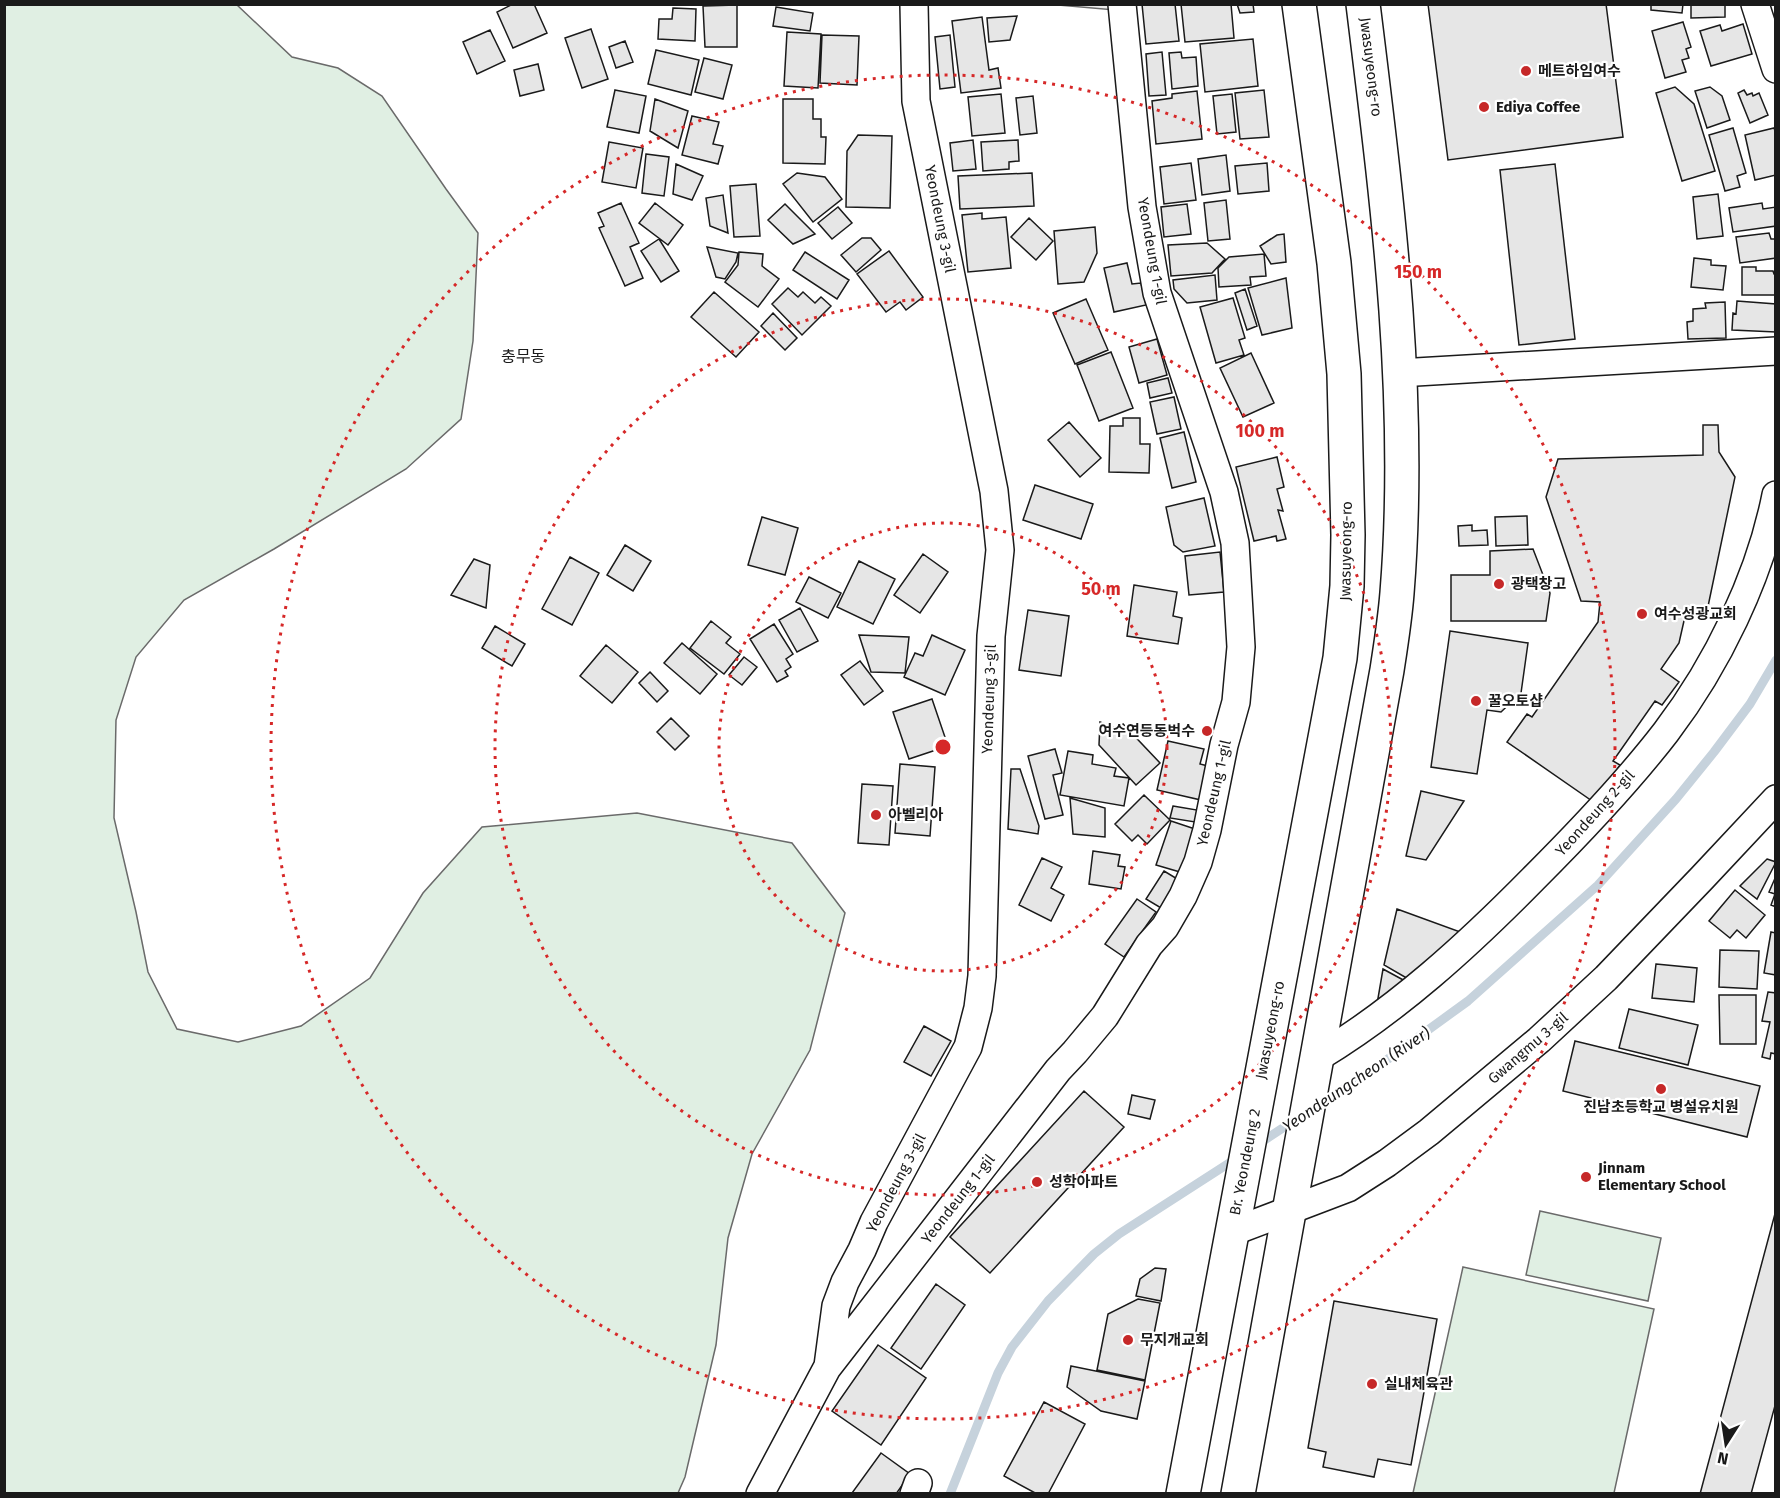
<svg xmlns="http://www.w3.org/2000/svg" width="1780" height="1498" viewBox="0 0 1780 1498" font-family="'Fira Sans','Noto Sans KR',sans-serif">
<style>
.green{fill:#e0efe3;stroke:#6a6a6a;stroke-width:1.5}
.parking{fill:#ededed;stroke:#6a6a6a;stroke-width:1.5}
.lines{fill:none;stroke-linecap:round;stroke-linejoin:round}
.stream{stroke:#c6d2dc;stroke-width:9}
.building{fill:#e6e6e6;stroke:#1a1a1a;stroke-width:1.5}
.minor-casing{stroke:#1a1a1a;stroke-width:30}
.primary-casing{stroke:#1a1a1a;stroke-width:36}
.minor{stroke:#fff;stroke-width:27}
.primary{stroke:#fff;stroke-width:33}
.ring{fill:none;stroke:#d62828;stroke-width:3;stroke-dasharray:3 6}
.poi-dot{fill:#c62828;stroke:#fff;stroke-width:2}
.labels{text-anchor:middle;stroke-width:4.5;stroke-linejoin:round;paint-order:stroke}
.street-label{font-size:15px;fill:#1a1a1a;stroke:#fff}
.poi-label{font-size:15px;font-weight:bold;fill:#1a1a1a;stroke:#fff;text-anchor:start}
.neighbourhood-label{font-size:16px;fill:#1a1a1a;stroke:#fff}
.water-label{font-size:16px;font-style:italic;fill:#1a1a1a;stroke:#fff}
.centre{fill:#d62828;stroke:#fff;stroke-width:3}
.ring-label{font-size:18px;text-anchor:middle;font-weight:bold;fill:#d62828;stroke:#fff;stroke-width:4.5;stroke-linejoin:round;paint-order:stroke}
</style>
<rect width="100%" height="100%" fill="#fff"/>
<!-- green -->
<path class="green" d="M5,4L237,5L292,57L338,68L382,96L446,189L478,233L473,341L461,419L406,469L274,549L184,600L136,657L116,720L114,818L136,912L148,972L177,1029L238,1042L301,1026L370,978L423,893L482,827L637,813L792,843L845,913L810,1050L752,1154L728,1238L716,1345L685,1477L678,1493H5Z
M1540,1211L1661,1238L1648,1301L1526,1275Z
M1463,1267L1654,1309L1614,1493H1413Z"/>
<!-- parking -->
<path class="parking" d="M1058,5H1115V10Z"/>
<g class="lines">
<!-- stream -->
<path class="stream" d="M1317,1106L1377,1067L1468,1001L1598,885L1676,799L1714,752L1750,704L1776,660
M1257,1145L1298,1118
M950,1494L998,1373L1012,1347L1048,1301L1094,1254L1119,1234L1237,1158"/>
</g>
<!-- building -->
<path class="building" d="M513,4H534L547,33L513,48L497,12Z
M1142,4H1175L1179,41L1146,44Z
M1181,4H1231L1234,38L1185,42Z
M1237,4H1253L1254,12L1240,13Z
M1428,4H1606L1623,137L1448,160Z
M1651,4H1683L1682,13L1651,10Z
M1691,4H1725V17L1691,18Z
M737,5V47H705L703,6Z
M776,7L813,13L810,31L773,26Z
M673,8L696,9L695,41L658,39L659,19H672Z
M1017,16L1010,40L989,42L987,18Z
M982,17L989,70L998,68L1001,88L961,93L952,21Z
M1683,22L1691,47L1686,49L1689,58L1682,60L1686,72L1665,78L1652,31Z
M1743,24L1752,54L1711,66L1700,31L1720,25L1722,31Z
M591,29L608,79L582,88L565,38Z
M490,30L505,61L477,74L463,42Z
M787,32L821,34L818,88L784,86Z
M822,35L859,36L857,85L820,83Z
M950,35L955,87L940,89L935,37Z
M1253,39L1258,86L1205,92L1200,44Z
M625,41L633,62L616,68L609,47Z
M656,50L699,60L691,95L648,84Z
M1162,52L1166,95L1149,96L1146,54Z
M1181,52L1182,58L1196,57L1198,86L1172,89L1169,53Z
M704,58L732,65L723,99L695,92Z
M538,64L544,90L520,96L514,70Z
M1675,87L1694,104L1715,171L1682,181L1656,93Z
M1710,87L1722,96L1730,120L1707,128L1695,91Z
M615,90L646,96L639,133L607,127Z
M1264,90L1269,137L1240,139L1235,93Z
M1744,90L1747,95L1752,93L1753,96L1759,93L1768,115L1750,123L1738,93Z
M1197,91L1202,139L1156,144L1152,101L1172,98V94Z
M1001,94L1005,133L972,136L968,97Z
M1232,94L1236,132L1217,134L1213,96Z
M1033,96L1037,133L1020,135L1016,98Z
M655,99L688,111L678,148L650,131Z
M783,99H813V119H821V137H826L825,164L783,163Z
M692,116L719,122L713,144L723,146L718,164L682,155Z
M1733,128L1746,173L1737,176L1740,187L1725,191L1709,135Z
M1774,128L1776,134V175L1755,180L1745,135Z
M858,135L892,136L890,208L846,207L847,151Z
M973,140L976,169L953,171L950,143Z
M1018,140L1019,161L1009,162V169L983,171L981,142Z
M609,142L643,148L636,188L602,182Z
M646,154L669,157L664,196L642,193Z
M1226,155L1230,191L1202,195L1198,159Z
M1191,163L1196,200L1164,204L1160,167Z
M1267,163L1269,191L1238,194L1235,166Z
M676,164L703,176L692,200L673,194Z
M1555,164L1575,339L1519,345L1500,170Z
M797,173L825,177L842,199L813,222L783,184Z
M1032,173L1034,206L960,209L958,176Z
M756,184L760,236L734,237L730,186Z
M1718,194L1723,236L1697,239L1693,197Z
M723,195L728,233L710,226L706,198Z
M1226,200L1230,239L1208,241L1204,203Z
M621,203L639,243L630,247L643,278L625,286L599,228L604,226L598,213Z
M655,203L683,225L668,245L639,223Z
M1762,203L1763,209L1776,207V226L1733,232L1729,208Z
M785,204L815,234L793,244L768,220Z
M1187,204L1191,234L1164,237L1161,207Z
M838,207L852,223L832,239L818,223Z
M982,213V219L1006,217L1011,268L968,272L962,215Z
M1029,218L1053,241L1036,260L1011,237Z
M1095,227L1097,253L1084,282L1058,284L1054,231Z
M1769,233L1771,239H1776V258L1740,263L1736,237Z
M1284,234L1286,262L1271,264L1260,246L1277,235Z
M862,238H871L881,250L856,272L841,255Z
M659,239L679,271L661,282L641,251Z
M1207,243L1225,259L1212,273L1171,276L1168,245Z
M707,247L738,253L736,262L725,279L716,277Z
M889,251L923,297L906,310L900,302L886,312L857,274Z
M739,252L763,254L762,266L779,279L758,307L725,282L738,265Z
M805,252L849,280L837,299L793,270Z
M1264,254L1266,276L1250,277L1251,285L1219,287L1218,268L1229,257Z
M1694,258L1711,260V265L1726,266L1723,290L1691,287Z
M1127,263L1132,284L1141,283L1146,305L1114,312L1104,268Z
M1742,267H1756V271H1773L1774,274H1776V295H1742Z
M1215,275L1217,300L1187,303L1174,289L1173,280Z
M1286,278L1292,328L1262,335L1248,288Z
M788,288L798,297L803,292L815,303L821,297L831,306L802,335L772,304Z
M1245,289L1257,326L1247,330L1235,293Z
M714,292L759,332L736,357L691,317Z
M1233,298L1245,338L1239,340L1244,355L1216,363L1200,307Z
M1086,299L1108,350L1075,364L1053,313Z
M1737,301L1776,304V332L1732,330L1733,313L1736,314Z
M1725,302L1726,338L1688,339L1687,322L1693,321V309L1706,308L1705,303Z
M773,313L797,338L785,350L761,326Z
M1157,339L1167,375L1139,383L1129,347Z
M1111,352L1133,408L1099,421L1077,365Z
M1251,353L1274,403L1243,417L1220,368Z
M1168,378L1172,393L1150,398L1147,383Z
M1174,397L1181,429L1157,434L1150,402Z
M1123,418H1140V444H1150L1149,473L1109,472L1110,426H1123Z
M1069,422L1101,458L1080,477L1048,440Z
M1703,425H1718L1719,452L1735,477L1706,616L1686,612L1679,643L1661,669L1679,682L1662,705L1655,701L1613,761L1620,765L1595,803L1507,742L1527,714L1532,717L1598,622L1600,602L1581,601L1546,497L1558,459L1703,455Z
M1184,432L1196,482L1172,488L1160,438Z
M1277,457L1284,487L1277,489L1283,511L1278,510L1286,539L1277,541L1276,536L1254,541L1236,467Z
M1035,485L1093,504L1081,539L1023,520Z
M1204,498L1215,546L1183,552L1174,545L1166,507Z
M1527,516L1528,545L1496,546L1495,517Z
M762,517L798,528L785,575L748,565Z
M1472,525V531L1487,530L1488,545L1459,546L1458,526Z
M625,545L651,561L633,591L607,575Z
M1533,549L1550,593L1546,621H1451V575H1490V551Z
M1220,552L1224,592L1189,595L1185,556Z
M923,554L948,572L920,613L894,595Z
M570,557L599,573L572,625L542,609Z
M474,559L490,565L486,608L451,595Z
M859,561L895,579L873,624L837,607Z
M809,577L841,593L828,618L796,602Z
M1134,585L1177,592L1173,616L1182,618L1178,644L1127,636Z
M800,608L818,641L797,652L779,620Z
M1028,610L1069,616L1061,676L1019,670Z
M711,621L731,637L726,643L740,654L724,674L690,648Z
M774,624L793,654L786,659L791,667L785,671L788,676L777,682L750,639Z
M495,626L525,644L512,666L482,648Z
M1450,631L1528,643L1521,693L1501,712L1487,710L1477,774L1431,767Z
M859,635L909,637L905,673L871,672Z
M932,635L965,650L945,695L904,677L915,653L923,656Z
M682,643L717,674L700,694L664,663Z
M606,645L638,672L612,703L580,676Z
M744,657L757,667L742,685L729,675Z
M860,661L883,691L864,705L841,675Z
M650,672L668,691L657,702L639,683Z
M932,699L948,746L909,759L893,712Z
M671,718L689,736L675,750L657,732Z
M1100,722L1115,728L1123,724L1160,763L1136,785L1099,745Z
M1168,741L1204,749L1200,764L1208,766L1201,800L1157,790Z
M1055,749L1062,773L1053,775L1063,815L1045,819L1028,756Z
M1068,751L1093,755L1092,764L1116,768L1114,776L1129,778L1124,806L1060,795Z
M900,764L935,767L930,836L895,833Z
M1011,769H1020L1039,826L1038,834L1008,829Z
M862,784L893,786L889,845L858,843Z
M1421,791L1464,801L1426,860L1406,856Z
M1144,795L1170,820L1147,844L1138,835L1132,841L1115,824Z
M1070,798L1105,808V837L1073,834Z
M1173,806L1197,810L1195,822L1170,818Z
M1171,821L1195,829L1180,872L1156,865Z
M1093,851L1120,855L1118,866L1125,867L1121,889L1089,884Z
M1042,858L1062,867L1051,888L1064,895L1051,921L1019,905Z
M1767,859L1776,862L1757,899L1740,886Z
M1164,871L1179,880L1161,908L1146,899Z
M1776,876V907L1771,905L1775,894L1769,892Z
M1735,890L1765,915L1746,938L1737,930L1730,938L1709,921Z
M1137,899L1156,912L1124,957L1105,944Z
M1397,909L1463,933L1410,980L1384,965Z
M1771,932L1776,933V975L1764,973Z
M1720,950L1759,951L1757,989L1719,987Z
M1656,964L1697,968L1694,1002L1652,998Z
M1383,969L1407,982L1376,1010Z
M1768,992L1776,993V1054L1771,1053L1770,1059L1762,1057L1770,1022L1762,1021Z
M1719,995H1756V1044H1720Z
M1629,1009L1698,1025L1688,1065L1619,1048Z
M924,1026L951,1041L931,1076L904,1062Z
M1575,1041L1760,1086L1747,1137L1563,1091Z
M1084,1091L1124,1127L990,1273L950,1237Z
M1132,1095L1155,1100L1150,1119L1128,1114Z
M1776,1210V1402L1751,1494H1700Z
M1155,1268L1166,1269L1161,1301L1136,1296L1140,1279Z
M936,1284L965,1305L921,1369L891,1348Z
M1138,1299L1160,1303L1145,1380L1097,1370L1108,1314Z
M1334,1301L1437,1319L1411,1465L1378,1459L1374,1477L1323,1467L1326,1452L1308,1448Z
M878,1345L926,1378L881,1445L832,1411Z
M1071,1366L1145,1381L1137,1419L1101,1411L1067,1387Z
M1044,1402L1085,1424L1048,1494H1037L1004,1476Z
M881,1453L910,1474L896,1494L852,1493Z"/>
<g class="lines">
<defs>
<path id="minor" d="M1755,4L1776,69
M1399,373L1776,351
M1317,1058C1398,1009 1467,946 1533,879C1579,833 1626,784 1666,732C1717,665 1760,577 1776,495
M1232,1232L1348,1188L1387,1163L1429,1132L1539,1040L1606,978L1702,878L1776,799
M828,1366L836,1306L845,1282L862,1250L874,1222L968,1047L978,1008L982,976L991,636L1000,550L994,491L916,101L914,4
M760,1494L827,1368L1058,1070L1075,1052L1105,1016L1149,945L1165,927L1183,896L1198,862L1207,830L1224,745L1236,702L1241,647L1235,543L1224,492L1157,293L1142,207L1122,4
M914,1494L918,1483"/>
<path id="primary" d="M1183,1494L1340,658L1347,586L1348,535L1344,374L1334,263L1299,4
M1238,1494L1387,670C1391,644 1395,619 1397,593C1413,396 1387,199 1363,4"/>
</defs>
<!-- minor casing -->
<use href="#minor" class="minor-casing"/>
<!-- primary casing -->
<use href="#primary" class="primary-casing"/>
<!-- minor -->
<use href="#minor" class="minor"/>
<!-- primary -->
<use href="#primary" class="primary"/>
</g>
<!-- distance rings -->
<g class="ring">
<circle cx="943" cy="747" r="224"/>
<circle cx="943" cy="747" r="448"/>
<circle cx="943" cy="747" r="672"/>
</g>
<!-- markers -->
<g class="poi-dot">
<circle cx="1526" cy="71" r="6"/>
<circle cx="1484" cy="107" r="6"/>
<circle cx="1499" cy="584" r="6"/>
<circle cx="1642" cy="614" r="6"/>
<circle cx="1476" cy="701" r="6"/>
<circle cx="1207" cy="731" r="6"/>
<circle cx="876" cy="815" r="6"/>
<circle cx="1661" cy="1089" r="6"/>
<circle cx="1586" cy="1177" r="6"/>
<circle cx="1037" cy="1182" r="6"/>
<circle cx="1128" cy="1340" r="6"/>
<circle cx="1372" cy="1384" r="6"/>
</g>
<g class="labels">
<!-- street labels -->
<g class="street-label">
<text transform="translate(1371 67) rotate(83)" y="5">Jwasuyeong-ro</text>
<text transform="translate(940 219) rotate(79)" y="5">Yeondeung 3-gil</text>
<text transform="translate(1152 251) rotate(80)" y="5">Yeondeung 1-gil</text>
<text transform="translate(1346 551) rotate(-89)" y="5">Jwasuyeong-ro</text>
<text transform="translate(989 699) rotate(-88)" y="5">Yeondeung 3-gil</text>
<text transform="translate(1214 793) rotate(-77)" y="5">Yeondeung 1-gil</text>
<text transform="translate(1595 813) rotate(-48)" y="5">Yeondeung 2-gil</text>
<text transform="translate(1270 1030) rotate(-79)" y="5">Jwasuyeong-ro</text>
<text transform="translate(1528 1048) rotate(-41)" y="5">Gwangmu 3-gil</text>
<text transform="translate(1245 1162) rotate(-79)" y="5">Br. Yeondeung 2</text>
<text transform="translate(896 1183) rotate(-62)" y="5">Yeondeung 3-gil</text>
<text transform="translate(958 1199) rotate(-52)" y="5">Yeondeung 1-gil</text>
</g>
<!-- poi labels -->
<g class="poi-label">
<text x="1538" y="76">메트하임여수</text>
<text x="1496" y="112">Ediya Coffee</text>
<text x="1511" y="589">광택창고</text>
<text x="1654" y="619">여수성광교회</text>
<text x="1488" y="706">꿀오토샵</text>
<text x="1195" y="736" text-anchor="end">여수연등동벅수</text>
<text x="888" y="820">아벨리아</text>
<text x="1661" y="1112" text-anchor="middle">진남초등학교 병설유치원</text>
<text x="1598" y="1173">Jinnam<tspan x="1598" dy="17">Elementary School</tspan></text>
<text x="1049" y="1187">성학아파트</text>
<text x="1140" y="1345">무지개교회</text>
<text x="1384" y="1389">실내체육관</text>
</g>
<!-- neighbourhood labels -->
<g class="neighbourhood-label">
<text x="523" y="362">충무동</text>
</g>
<!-- water labels -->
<g class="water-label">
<text transform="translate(1356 1079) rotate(-34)" y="6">Yeondeungcheon (River)</text>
</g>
</g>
<circle cx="943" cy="747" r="9" class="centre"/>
<g class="ring-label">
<text x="1418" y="278">150 m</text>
<text x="1260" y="437">100 m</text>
<text x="1101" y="595">50 m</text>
</g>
<!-- border -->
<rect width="1780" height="1498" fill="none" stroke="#1a1a1a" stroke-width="12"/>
<!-- north arrow -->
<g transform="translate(1726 1444) rotate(192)" stroke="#ffffff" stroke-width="4.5" paint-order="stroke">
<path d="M0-4.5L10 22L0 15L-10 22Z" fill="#1a1a1a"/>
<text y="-9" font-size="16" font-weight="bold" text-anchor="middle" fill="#1a1a1a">N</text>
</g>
</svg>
